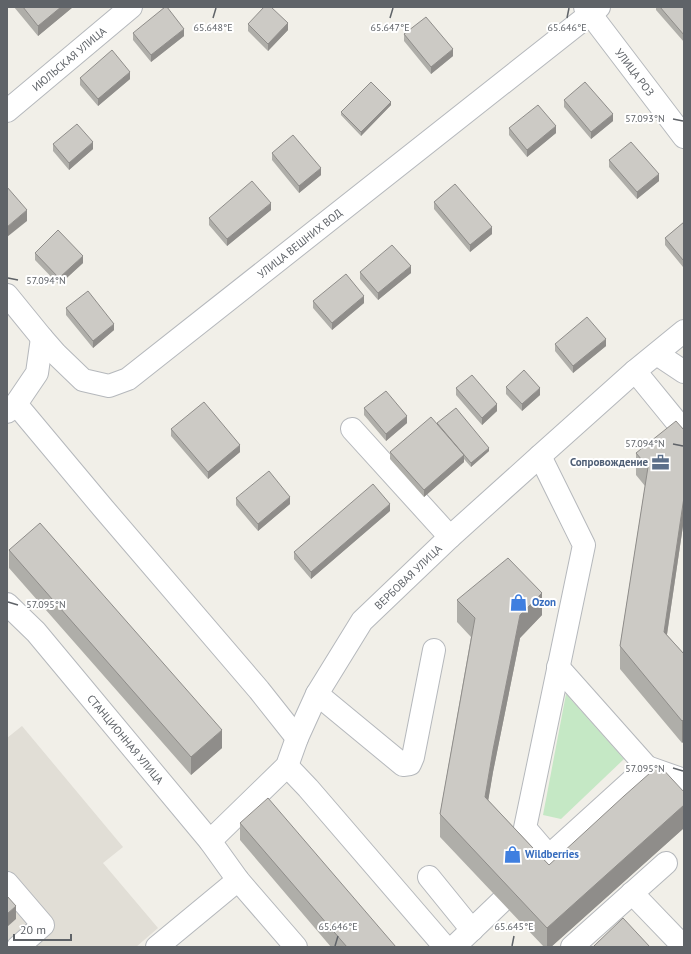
<svg xmlns="http://www.w3.org/2000/svg" width="691" height="954" viewBox="0 0 691 954" font-family="'PT Sans',sans-serif">
<style>
.education{fill:#e1ded6}
.green{fill:#c5e8c5}
.lines{fill:none;stroke-linecap:round;stroke-linejoin:round}
.minor-casing{stroke:#b5b8bc;stroke-width:24}
.minor{stroke:#fff;stroke-width:22}
.wall{fill:#afaea9}
.shaded-wall{fill:#8f8d8a}
.building{fill:#cccac5;stroke:#8f8d8a}
.ticks{fill:none;stroke:#5f6368;stroke-width:1.5}
.labels{text-anchor:middle;stroke-width:4;stroke-linejoin:round;paint-order:stroke}
.street-label{font-size:11px;fill:#5f6368;stroke:#fff}
.service-label{font-size:11px;font-weight:bold;fill:#4e5e75;stroke:#fff;text-anchor:end}
.shop-label{font-size:11px;font-weight:bold;fill:#366cbe;stroke:#fff;text-anchor:start}
.ticks-label{font-size:10px;text-anchor:middle;fill:#5f6368;stroke:#fff;stroke-width:4;stroke-linejoin:round;paint-order:stroke}
</style>
<rect width="100%" height="100%" fill="#f1efe8"/>
<!-- education -->
<path class="education" d="M22,726L123,847L103,863L158,928L136,947H7V738Z"/>
<!-- green -->
<path class="green" d="M566,694L624,759L561,819L543,815Z"/>
<g class="lines">
<defs>
<g id="minor">
<path id="s1" d="M585,7L684,137"/>
<path id="s2" d="M7,111L131,7"/>
<path id="s3" d="M7,295L42,338L56,354L83,380L109,386L128,379L599,7"/>
<path d="M657,354L684,372"/>
<path d="M635,371L684,431"/>
<path d="M16,404L103,508L259,690L297,738"/>
<path d="M7,412L16,404L37,373L42,338"/>
<path d="M352,429L450,537"/>
<path d="M540,456L584,545L525,828L549,856"/>
<path id="s4" d="M7,604L36,632L210,841L238,880L296,947"/>
<path d="M558,667L647,767"/>
<path d="M317,694L403,765L410,764L413,757L434,650"/>
<path d="M287,766L308,788L445,947"/>
<path id="s5" d="M210,841L287,766L297,738L317,694L362,621L450,537L540,456L635,371L684,331"/>
<path d="M539,865L647,767L684,780"/>
<path d="M429,877L472,930"/>
<path d="M7,883L43,925L18,947"/>
<path d="M632,893L684,947"/>
<path d="M157,947L238,880"/>
<path d="M454,947L501,902"/>
<path d="M572,947L666,863"/>
</g>
</defs>
<!-- minor casing -->
<use href="#minor" class="minor-casing"/>
<!-- minor -->
<use href="#minor" class="minor"/>
</g>
<!-- wall -->
<path class="wall" d="M14,7H73L38,36Z
M656,7H684V42L656,10Z
M248,24L288,30L268,51L248,31Z
M133,33L184,36L151,62L133,40Z
M404,34L453,56L431,74L404,41Z
M80,78L130,79L98,106L80,85Z
M564,100L613,121L591,139L564,107Z
M391,105L361,136L341,115V112Z
M509,128L556,133L527,157L509,135Z
M53,144L93,149L69,170L53,151Z
M272,153L321,175L299,193L272,160Z
M609,160L659,181L637,199L609,167Z
M434,202L492,234L470,252L434,209Z
M271,210L227,246L209,225V218Z
M684,222L683,267L665,245V238Z
M35,253L83,263L59,285L35,260Z
M360,272L411,273L378,300L360,279Z
M313,301L364,303L332,330L313,308Z
M66,308L114,330L93,348L66,315Z
M555,344L606,346L573,373L555,351Z
M506,387L540,395L522,411L506,394Z
M456,388L497,411L482,425L456,395Z
M364,408L407,423L386,441L364,415Z
M437,423L489,451L471,467L464,459V462L424,497L390,459V452L437,425Z
M171,429L240,452L208,479L171,436Z
M684,430V519L667,635L684,654V741L682,743L620,669V646L645,486L636,475V453Z
M236,498L290,504L258,531L236,505Z
M390,511L311,579L294,559V552Z
M9,550L222,748L191,775L9,568Z
M457,600L542,615L520,638L493,772L488,800L549,865L684,792V828L551,947H544L440,837V814L471,637L457,622Z
M240,823L396,947H331L240,840Z"/>
<!-- shaded-wall -->
<path class="shaded-wall" d="M61,7H73L38,36V26Z
M288,23V30L268,51V44Z
M184,29V36L151,62V55Z
M453,49V56L431,74V67Z
M130,72V79L98,106V99Z
M391,102V105L361,136V132Z
M613,114V121L591,139V132Z
M556,126V133L527,157V150Z
M93,142V149L69,170V163Z
M321,168V175L299,193V186Z
M659,174V181L637,199V192Z
M271,203V210L227,246V239Z
M27,210V221L7,237V227Z
M492,227V234L470,252V245Z
M83,256V263L59,285V278Z
M411,266V273L378,300V293Z
M364,296V303L332,330V323Z
M114,324V330L93,348V341Z
M606,339V346L573,373V366Z
M540,388V395L522,411V404Z
M497,404V411L482,425V418Z
M407,416V423L386,441V434Z
M240,445V452L208,479V472Z
M489,448V451L471,467V463Z
M464,455V462L424,497V490Z
M290,497V504L258,531V524Z
M684,497V519L664,654V632Z
M390,504V511L311,579V572Z
M542,593V615L520,638L493,772L485,820V797L493,750L520,615Z
M684,719V741L682,743V721Z
M222,730V748L191,775V757Z
M684,805V828L551,947H547V928Z
M16,906V919L7,927V914Z"/>
<!-- building -->
<path class="building" d="M23,7H61L38,26Z
M165,7H167L184,29L151,55L133,33Z
M264,7H271L288,23L268,44L248,24Z
M660,7H684V35Z
M426,17L453,49L431,67L404,34Z
M112,50L130,72L98,99L80,78Z
M371,82L391,102L361,132L341,112Z
M585,82L613,114L591,132L564,100Z
M538,105L556,126L527,150L509,128Z
M77,124L93,142L69,163L53,144Z
M293,135L321,168L299,186L272,153Z
M631,142L659,174L637,192L609,160Z
M252,181L271,203L227,239L209,218Z
M455,184L492,227L470,245L434,202Z
M7,187L27,210L7,227Z
M684,222V259L683,260L665,238Z
M58,230L83,256L59,278L35,253Z
M392,245L411,266L378,293L360,272Z
M346,274L364,296L332,323L313,301Z
M88,291L114,324L93,341L66,308Z
M587,317L606,339L573,366L555,344Z
M524,370L540,388L522,404L506,387Z
M472,375L497,404L482,418L456,388Z
M386,391L407,416L386,434L364,408Z
M204,402L240,445L208,472L171,429Z
M456,408L489,448L471,463L437,423Z
M431,417L464,455L424,490L390,452Z
M676,421L684,430V497L664,632L684,654V719L682,721L620,646L648,467L636,453Z
M269,471L290,497L258,524L236,498Z
M373,484L390,504L311,572L294,552Z
M40,523L222,730L191,757L9,550Z
M508,558L542,593L520,615L493,750L485,797L549,865L624,796L659,765L684,792V805L547,928L440,814L475,618L457,600Z
M268,798L396,947H347L240,823Z
M7,896L16,906L7,914Z
M623,918L650,947H595L594,946Z"/>
<!-- ticks -->
<path class="ticks" d="M213,18L216,8M390,18L393,8M567,18L569,8M673,119L683,121M8,278L18,280M673,444L683,446M8,602L18,605M673,768L683,771M335,946L338,936M512,946L514,936"/>
<!-- icons -->
<defs>
<symbol id="office-bare" viewBox="-9 -9 18 18"><path d="M-6-3h4V-5.5h4V-3h4V5H-6ZM-1-4.5V-3h2v-1.5ZM-6 0V1H6V0Z" fill="#5c6f8a" stroke="#fff" stroke-width="2.5" paint-order="stroke"/></symbol>
<symbol id="shop-bare" viewBox="-9 -9 18 18"><path d="M-5-2.5h2.3a2.7 3.5 0 0 1 5.4 0H5L5.5 6h-11ZM-1.5-2.5h3a1.5 2.3 0 0 0-3 0Z" fill="#3f7fe0" stroke="#fff" stroke-width="2.5" paint-order="stroke"/></symbol>
</defs>
<g fill-rule="evenodd">
<use href="#office-bare" x="648" y="450" width="25" height="25"/>
<use href="#shop-bare" x="506" y="590" width="25" height="25"/>
<use href="#shop-bare" x="500" y="842" width="25" height="25"/>
</g>
<g class="labels">
<!-- street labels -->
<g class="street-label">
<text dy="4" stroke="none"><textPath href="#s2" startOffset="81">ИЮЛЬСКАЯ УЛИЦА</textPath></text>
<text dy="4" stroke="none"><textPath href="#s1" startOffset="82">УЛИЦА РОЗ</textPath></text>
<text dy="4" stroke="none"><textPath href="#s3" startOffset="380">УЛИЦА ВЕШНИХ ВОД</textPath></text>
<text dy="4" stroke="none"><textPath href="#s5" startOffset="335">ВЕРБОВАЯ УЛИЦА</textPath></text>
<text dy="4" stroke="none"><textPath href="#s4" startOffset="180">СТАНЦИОННАЯ УЛИЦА</textPath></text>
</g>
<!-- service labels -->
<g class="service-label">
<text x="648" y="466">Сопровождение</text>
</g>
<!-- shop labels -->
<g class="shop-label">
<text x="532" y="606">Ozon</text>
<text x="525" y="858">Wildberries</text>
</g>
</g>
<g class="ticks-label">
<text x="213" y="31">65.648°E</text>
<text x="390" y="31">65.647°E</text>
<text x="567" y="31">65.646°E</text>
<text x="645" y="122">57.093°N</text>
<text x="46" y="284">57.094°N</text>
<text x="645" y="447">57.094°N</text>
<text x="46" y="608">57.095°N</text>
<text x="645" y="772">57.095°N</text>
<text x="338" y="930">65.646°E</text>
<text x="514" y="930">65.645°E</text>
</g>
<!-- border -->
<rect width="691" height="954" fill="none" stroke="#5f6368" stroke-width="16"/>
<!-- scale -->
<path d="M14 934v6h57v-6" fill="none" stroke="#5f6368" stroke-width="2"/>
<text x="20" y="934" font-size="12" fill="#5f6368" stroke="#ffffff" stroke-width="3" paint-order="stroke">20 m</text>
</svg>
